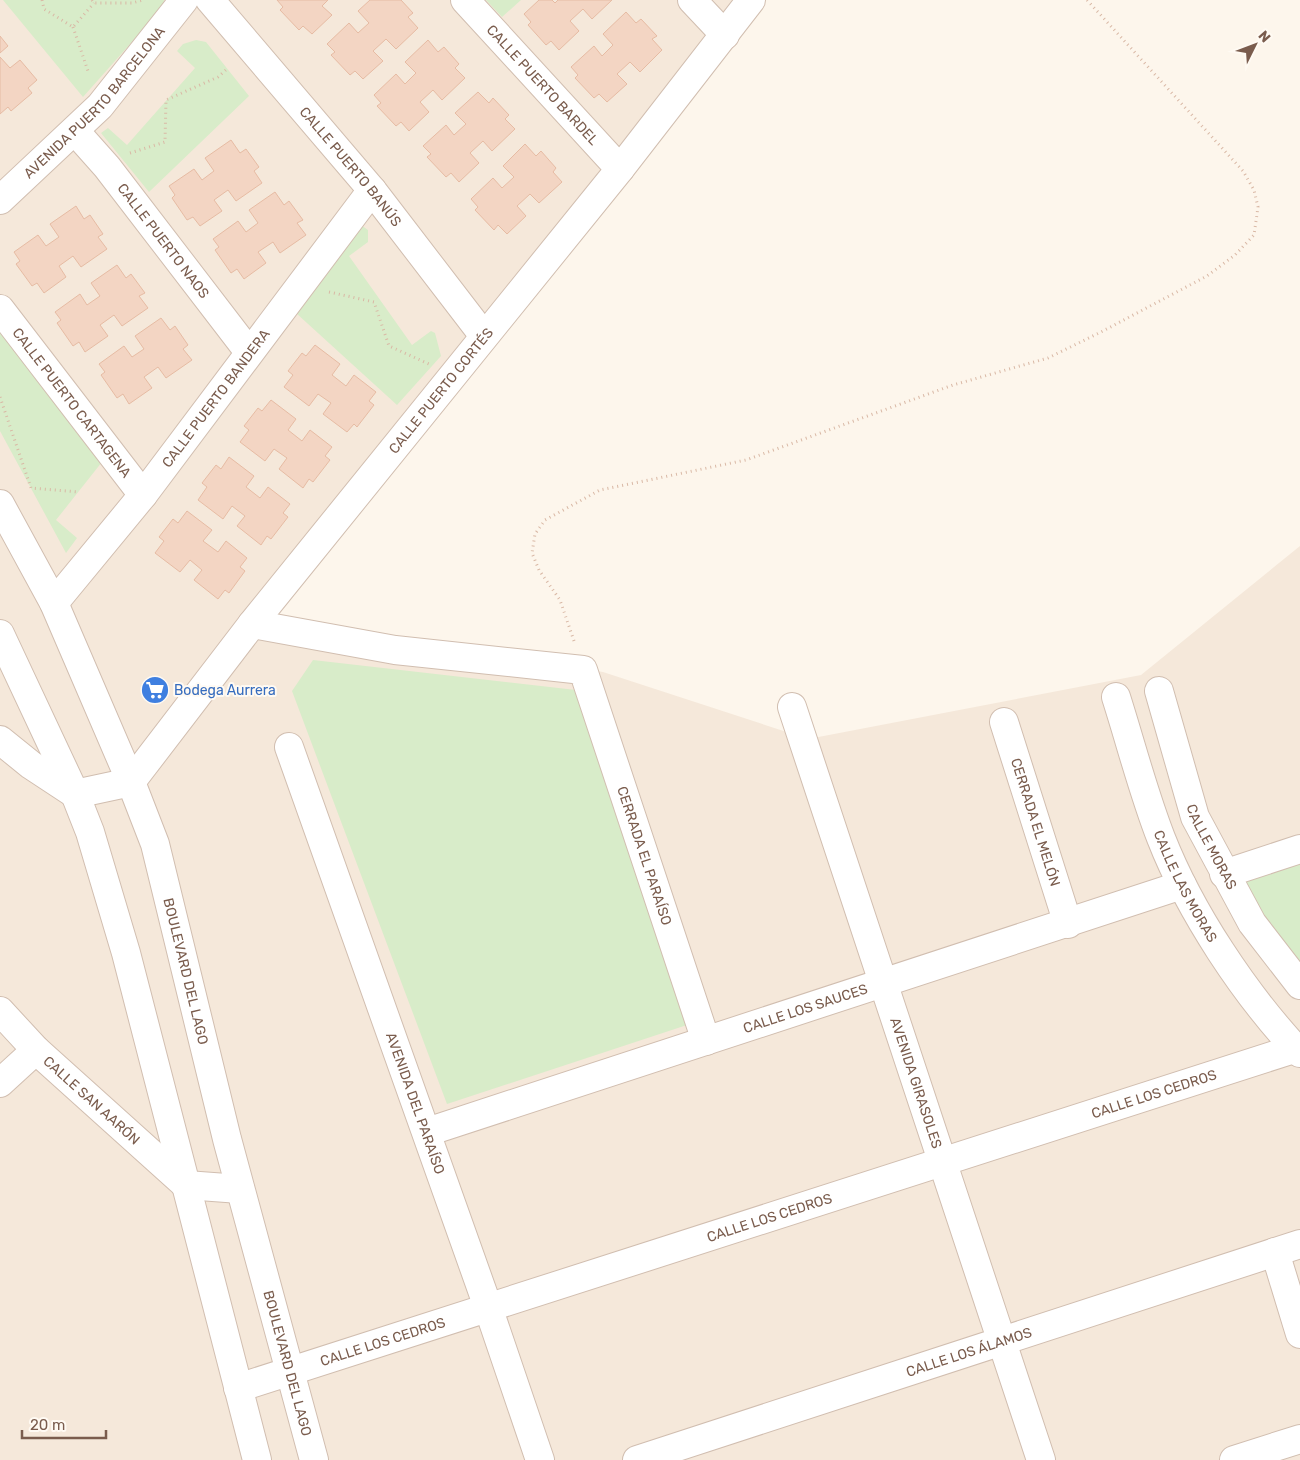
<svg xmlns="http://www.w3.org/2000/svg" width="1300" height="1460" viewBox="0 0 1300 1460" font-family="Rubik,sans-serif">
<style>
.residential{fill:#f5e8da}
.green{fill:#d8ecc9}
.building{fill:#f3d5c3;stroke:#e6bba3}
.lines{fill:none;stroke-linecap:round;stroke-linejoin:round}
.minor-casing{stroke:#d1beb0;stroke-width:30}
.tertiary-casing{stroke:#d1beb0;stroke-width:30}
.path{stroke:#d9b8a5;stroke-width:3;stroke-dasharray:1 4;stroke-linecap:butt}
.minor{stroke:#fff;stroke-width:28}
.tertiary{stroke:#fff;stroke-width:28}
.labels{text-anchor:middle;stroke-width:4;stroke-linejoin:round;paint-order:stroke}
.street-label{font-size:14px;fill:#7a5c4d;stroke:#fffaf3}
.shop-label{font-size:14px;fill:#366cbe;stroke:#fffaf3;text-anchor:start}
</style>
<rect width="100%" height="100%" fill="#fdf6ec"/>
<!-- residential -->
<path class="residential" d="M0,0H753L268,618L603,672L808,739L1141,675L1300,546V1460H0Z"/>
<!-- green -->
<path class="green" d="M3,0H164L163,7L83,97Z
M486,0H521L502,17Z
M196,40L206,42L249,96L149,192L101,133L108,128L127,145L195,68L177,51L183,44Z
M361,225L368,230V242L349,256L412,345L431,331L435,333L441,356L397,405L296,313Z
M0,329L102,462L56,520L77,538L66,553L0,431Z
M313,660L576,690L687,1025L447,1104L292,691Z
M1300,856V967L1271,931L1239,877Z"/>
<!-- building -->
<path class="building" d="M277,0H328L322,6L332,15L312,34L303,26L299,30L280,10L283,7Z
M370,0H401L413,13L408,17L418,28L396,49L386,39L373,51L383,61L363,79L355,71L350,75L331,55L335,52L327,44L349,23L358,33L369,23L358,11Z
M539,0H552L555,3L558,0H612L592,19L583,9L570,21L579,31L559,50L551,41L546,45L528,25L531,22L524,14Z
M626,12L636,23L641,19L657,36L652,39L662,50L640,72L630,62L617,74L627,84L607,102L599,94L594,98L575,78L578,75L571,67L594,46L602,56L613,45L603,34Z
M0,36L8,46L0,53Z
M428,40L438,52L444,47L459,64L455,68L465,78L442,100L433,90L420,102L429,112L409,131L401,122L396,126L377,106L381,103L374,95L396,74L405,84L416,73L405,62Z
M0,57L10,68L20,60L37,80L28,88L32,93L11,111L8,107L0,114Z
M478,92L489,103L493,98L509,115L505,119L515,129L492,151L483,141L470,153L479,163L459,182L451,173L446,177L427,157L431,154L423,146L446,125L454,135L466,124L455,113Z
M231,140L240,153L246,149L259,167L254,171L262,183L236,201L228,190L214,200L222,211L200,226L193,217L187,220L172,198L175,195L169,186L194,169L202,180L214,171L205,158Z
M525,144L536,156L541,151L556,168L553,172L562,182L539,203L530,194L517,206L526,216L507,234L498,225L494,230L475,210L478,207L471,199L493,178L502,188L514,177L503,166Z
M275,192L284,205L289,201L303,220L297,223L306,235L280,253L273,242L258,252L266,263L244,279L237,269L231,273L215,250L219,247L213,239L238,221L246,232L258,223L249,210Z
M76,206L84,219L90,215L103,234L98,237L107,249L81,267L73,256L59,266L66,277L44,293L37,283L32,286L16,264L20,261L14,252L38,235L46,246L59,237L50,224Z
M117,265L126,278L131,274L145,293L139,296L148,308L122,326L114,315L100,325L108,336L85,352L79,342L73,346L57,323L61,320L55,312L80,294L87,305L100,296L91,283Z
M161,318L170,330L175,326L188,345L183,349L192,360L166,378L158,367L144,377L152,388L129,404L123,394L117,398L101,375L105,372L99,364L124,346L132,357L144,349L135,336Z
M315,345L340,364L332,375L346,386L354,375L376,392L369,401L374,405L357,427L354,424L347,432L323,414L331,403L318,394L309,406L284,387L293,375L288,371L302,353L306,356Z
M271,400L296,419L288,430L302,441L310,430L332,447L325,456L330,460L313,482L309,479L303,488L279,469L287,458L274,449L265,461L240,442L249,430L244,426L258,408L262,411Z
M229,457L254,476L246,487L260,498L268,487L290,504L283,513L288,517L271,539L267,536L261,545L237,526L245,516L232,506L223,519L198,500L207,487L202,483L216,465L221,469Z
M187,511L212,530L203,541L218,552L226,541L247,558L240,567L245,571L229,593L225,590L218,599L194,580L202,570L190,560L180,572L155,553L164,541L159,537L173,519L178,523Z"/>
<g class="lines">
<defs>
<g id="minor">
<path id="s1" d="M210,0L372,190L484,336"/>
<path id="s2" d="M465,0L620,169"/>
<path d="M692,0L725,35"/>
<path id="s3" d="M75,131L107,167L249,352"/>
<path id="s4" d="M0,200L100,106L184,0"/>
<path id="s5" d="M0,309L143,495"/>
<path id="s6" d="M54,603L143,495L372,190"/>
<path id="s7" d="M252,624L395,650L583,670L706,1041"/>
<path id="s8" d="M1159,691L1195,817L1252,923L1300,985"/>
<path id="s9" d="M1116,697C1131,744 1143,792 1161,838C1190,912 1245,995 1300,1053"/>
<path id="s10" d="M792,707L1041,1460"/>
<path id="s11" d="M1004,722L1068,924"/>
<path id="s12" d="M0,740L31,765L75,794L131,782L252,624L620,169L751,0"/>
<path id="s13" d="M289,747L488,1307L540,1460"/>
<path d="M1224,874L1300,849"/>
<path id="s14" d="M0,1011L36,1050L186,1185L240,1189"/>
<path d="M0,1083L36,1050"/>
<path id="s15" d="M427,1132L1182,885"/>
<path d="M1275,1252L1300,1334"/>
<path id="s16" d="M238,1388L1300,1047"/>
<path id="s17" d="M637,1460L1300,1244"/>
<path d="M1234,1460L1300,1439"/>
</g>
<g id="tertiary">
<path id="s18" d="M0,504L54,603L131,782L155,844L227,1139L314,1460"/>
<path d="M0,634L75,794L90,832L126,953L257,1460"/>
</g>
</defs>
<!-- minor casing -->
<use href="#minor" class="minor-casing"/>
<!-- tertiary casing -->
<use href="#tertiary" class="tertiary-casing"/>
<!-- path -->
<path class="path" d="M42,0L44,9L73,27L94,3
M92,0L94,3H132L143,0
M73,27L89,74
M130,153L165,142L166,100L218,77L227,69
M329,292L374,302L389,346L429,364
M0,397L31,488L79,492
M574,641L560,600L539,570L532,553L535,534L545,520L600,490L746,460L953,385L1048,358L1101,332L1207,276L1235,255L1254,235L1258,207L1254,190L1243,171L1087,0"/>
<!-- minor -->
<use href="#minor" class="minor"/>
<!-- tertiary -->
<use href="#tertiary" class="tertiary"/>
</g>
<!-- icons -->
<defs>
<symbol id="supermarket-disc" viewBox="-11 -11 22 22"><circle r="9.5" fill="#3f7fe0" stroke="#fffaf3"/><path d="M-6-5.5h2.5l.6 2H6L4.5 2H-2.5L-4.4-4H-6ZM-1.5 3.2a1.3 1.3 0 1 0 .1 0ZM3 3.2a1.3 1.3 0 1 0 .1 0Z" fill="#fff"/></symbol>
</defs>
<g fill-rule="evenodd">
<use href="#supermarket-disc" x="139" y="674" width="32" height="32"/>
</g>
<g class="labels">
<!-- street labels -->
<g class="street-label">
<text dy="5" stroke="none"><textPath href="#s2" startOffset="115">CALLE PUERTO BARDEL</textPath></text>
<text dy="5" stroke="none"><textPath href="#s4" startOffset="136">AVENIDA PUERTO BARCELONA</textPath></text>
<text dy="5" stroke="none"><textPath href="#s1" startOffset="218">CALLE PUERTO BANÚS</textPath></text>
<text dy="5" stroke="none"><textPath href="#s3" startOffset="141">CALLE PUERTO NAOS</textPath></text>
<text dy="5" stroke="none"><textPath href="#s12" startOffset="649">CALLE PUERTO CORTÉS</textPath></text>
<text dy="5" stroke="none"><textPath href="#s6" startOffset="261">CALLE PUERTO BANDERA</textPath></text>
<text dy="5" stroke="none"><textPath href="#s5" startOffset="118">CALLE PUERTO CARTAGENA</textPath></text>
<text dy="5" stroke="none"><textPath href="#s11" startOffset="105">CERRADA EL MELÓN</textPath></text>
<text dy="5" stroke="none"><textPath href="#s8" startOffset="165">CALLE MORAS</textPath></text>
<text dy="5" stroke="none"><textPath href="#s7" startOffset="530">CERRADA EL PARAÍSO</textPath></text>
<text dy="5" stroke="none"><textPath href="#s9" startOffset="202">CALLE LAS MORAS</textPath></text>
<text dy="5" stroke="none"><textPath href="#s18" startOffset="505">BOULEVARD DEL LAGO</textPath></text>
<text dy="5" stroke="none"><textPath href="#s15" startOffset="398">CALLE LOS SAUCES</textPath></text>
<text dy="5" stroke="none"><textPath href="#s10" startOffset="396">AVENIDA GIRASOLES</textPath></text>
<text dy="5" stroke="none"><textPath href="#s16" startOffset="962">CALLE LOS CEDROS</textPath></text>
<text dy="5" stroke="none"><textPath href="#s14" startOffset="128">CALLE SAN AARÓN</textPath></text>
<text dy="5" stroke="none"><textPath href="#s13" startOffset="378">AVENIDA DEL PARAÍSO</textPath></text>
<text dy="5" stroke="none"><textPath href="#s16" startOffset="558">CALLE LOS CEDROS</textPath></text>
<text dy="5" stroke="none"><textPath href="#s16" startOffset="152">CALLE LOS CEDROS</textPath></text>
<text dy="5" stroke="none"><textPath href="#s17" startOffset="349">CALLE LOS ÁLAMOS</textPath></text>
<text dy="5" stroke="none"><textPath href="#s18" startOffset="910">BOULEVARD DEL LAGO</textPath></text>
</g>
<!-- shop labels -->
<g class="shop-label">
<text x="174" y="695">Bodega Aurrera</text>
</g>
</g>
<!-- north arrow -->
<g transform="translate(1255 45) rotate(48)" stroke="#fffaf3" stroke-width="4" paint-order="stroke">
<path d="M0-4L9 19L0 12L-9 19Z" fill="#7a5c4d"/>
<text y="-8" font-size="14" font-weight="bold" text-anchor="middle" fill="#7a5c4d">N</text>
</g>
<!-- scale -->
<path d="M22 1430v8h84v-8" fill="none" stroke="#7a5c4d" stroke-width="2.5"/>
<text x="30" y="1430" font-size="15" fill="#7a5c4d" stroke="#fffaf3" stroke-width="4" paint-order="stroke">20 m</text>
</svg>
